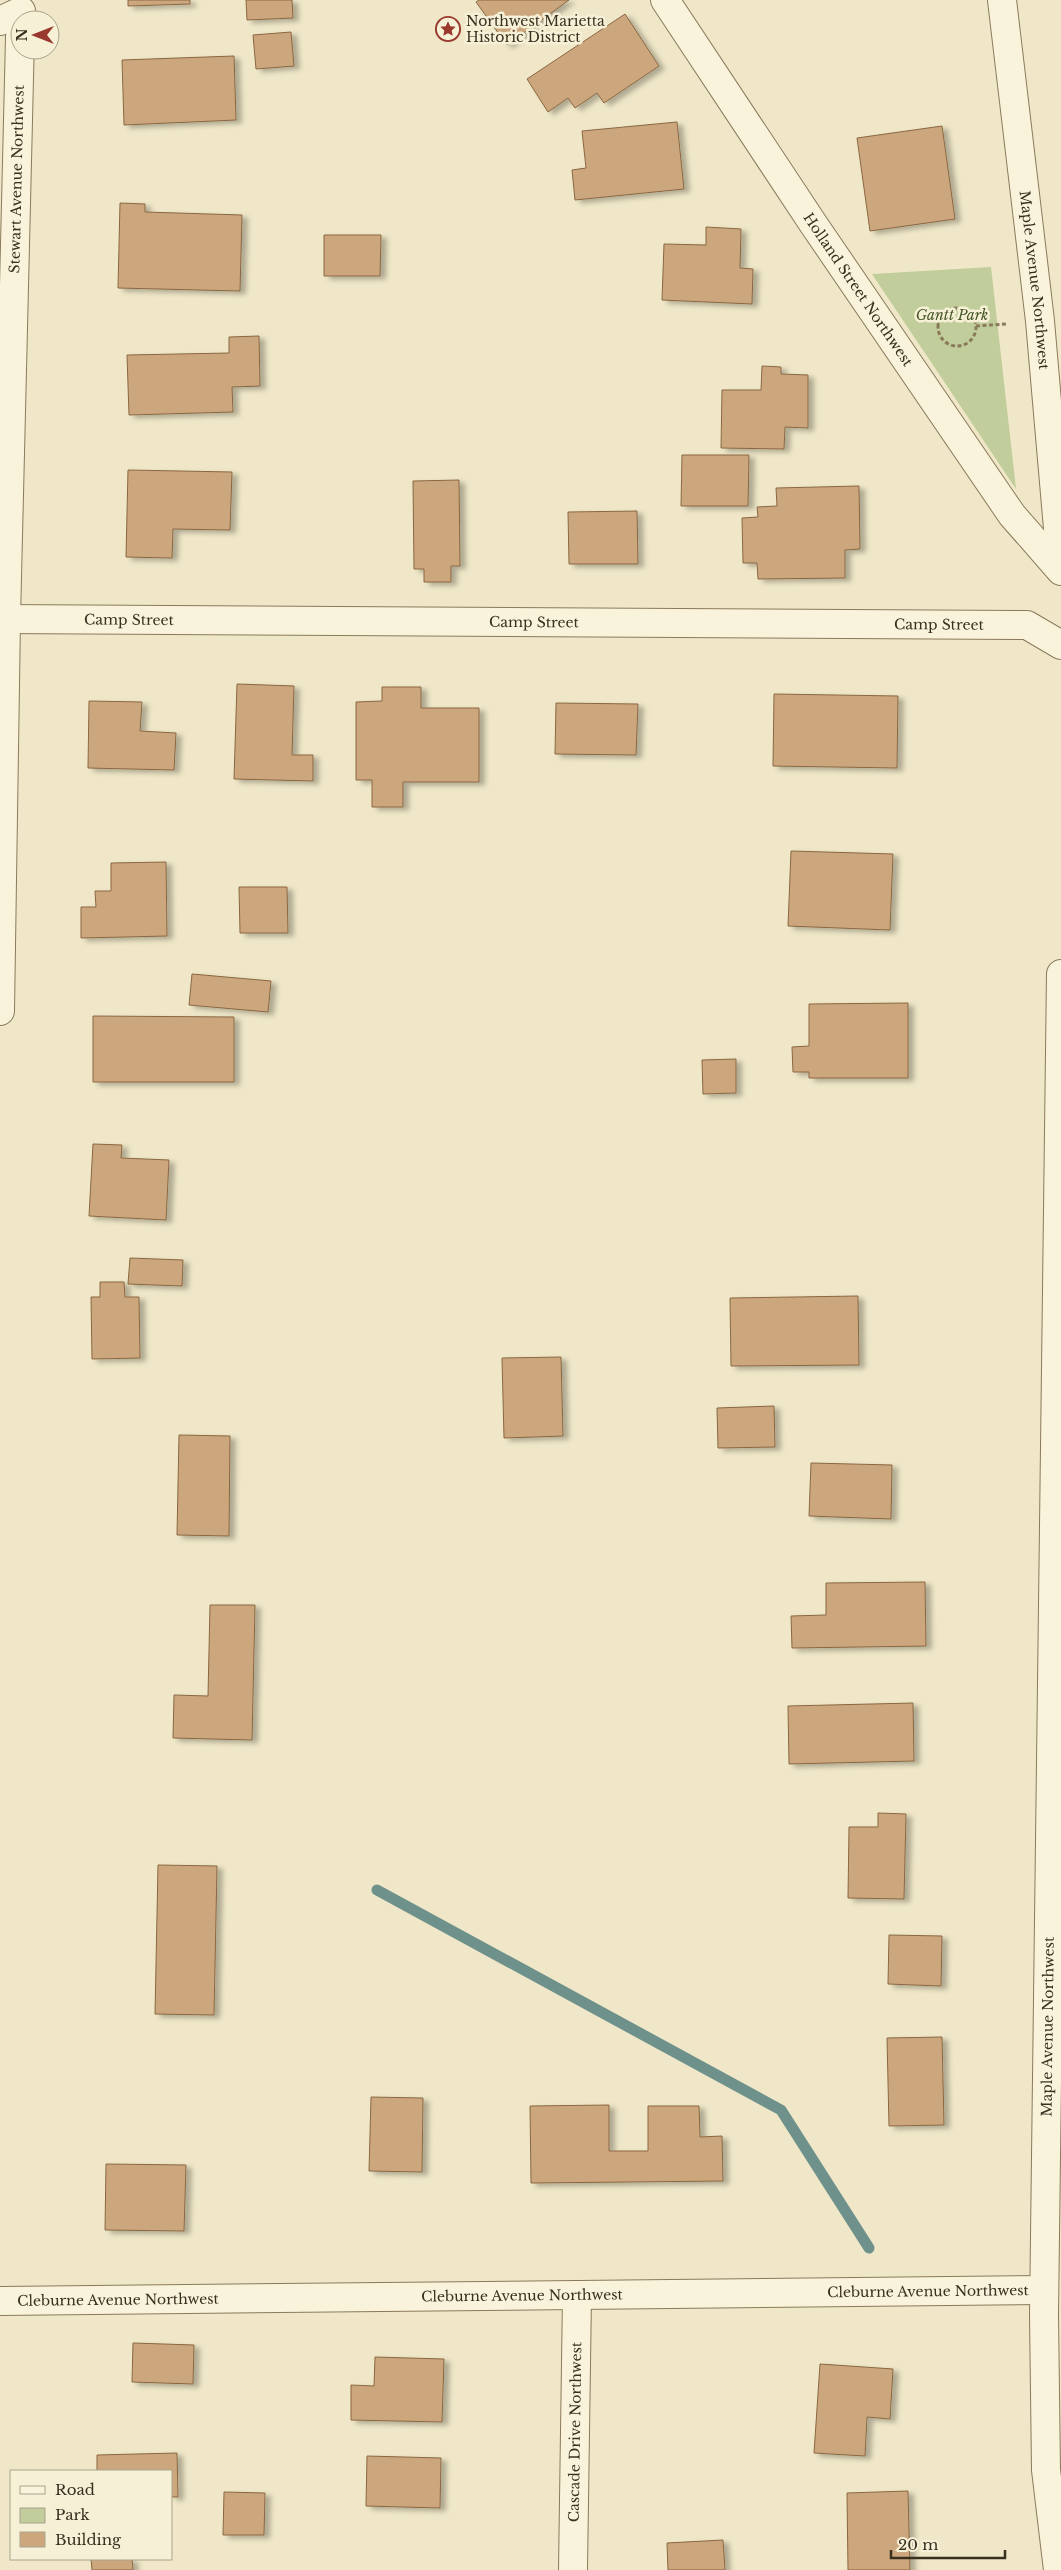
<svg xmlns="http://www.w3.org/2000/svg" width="1061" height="2570" viewBox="0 0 1061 2570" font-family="'Libre Baskerville',serif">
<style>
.green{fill:#c1cd9a}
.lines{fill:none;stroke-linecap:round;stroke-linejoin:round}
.stream{stroke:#6e918c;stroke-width:11}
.building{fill:#cca77d;stroke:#8a6742;filter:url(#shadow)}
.street-casing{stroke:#8a7a5c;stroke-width:30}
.path{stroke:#8a7a5c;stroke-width:3;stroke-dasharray:4 2.5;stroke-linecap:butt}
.street{stroke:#f9f3db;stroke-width:28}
.labels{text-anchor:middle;stroke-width:5;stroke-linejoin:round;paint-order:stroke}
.poi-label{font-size:14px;fill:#3b3020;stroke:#f6f0d7;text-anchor:start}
.street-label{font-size:14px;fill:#3b3020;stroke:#f6f0d7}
.park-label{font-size:14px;font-style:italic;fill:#455726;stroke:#f6f0d7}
</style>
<defs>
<filter id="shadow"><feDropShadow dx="5.5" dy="3" stdDeviation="2.5" flood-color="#0004"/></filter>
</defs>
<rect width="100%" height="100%" fill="#efe7c7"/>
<!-- green -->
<path class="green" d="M991,267L1016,489L872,274Z"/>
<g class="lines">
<!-- stream -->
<path class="stream" d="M377,1890L781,2110L869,2248"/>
</g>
<!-- building -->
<path class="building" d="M128,0H190V4L128,6Z
M246,0H292L293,18L247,20Z
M479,0H569L507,45L476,2Z
M625,14L659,66L604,103L597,93L575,108L568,98L548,112L527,79Z
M291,32L294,66L256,69L253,35Z
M234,56L236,120L124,125L122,60Z
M677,122L684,189L575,200L572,170L586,168L582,131Z
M942,126L955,219L870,231L857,138Z
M120,203L145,204V212L242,215L240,291L118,288Z
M706,227L741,229L740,268L753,269L752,304L662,300L664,244L706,245Z
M324,235H381L380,276H324Z
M259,336L260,386L232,387L233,412L129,415L127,355L229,353V337Z
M762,366L781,367V374L808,375V428L785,427L784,449L721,448L722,390H761Z
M682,455H749L748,506H681Z
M128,470L232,472L230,530L173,529L172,558L126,557Z
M459,480L460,566H451V582H424V569H414L413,481Z
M859,486L860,549L845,550V578L758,579L757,563H743L742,518L758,517L757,507L777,506L776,488Z
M637,511L638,564H569L568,512Z
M237,684L294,686L292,755H313V781L234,779Z
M382,687H421V708H479V782H403V807H372V780H356V702L382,701Z
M774,694L898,696L897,768L773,766Z
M89,701L142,702L140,731L176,733L174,770L88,768Z
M556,703L638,704L636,755L555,754Z
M791,851L893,854L890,930L788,926Z
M166,862L167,936L81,938V907H96L95,891H111V863Z
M239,887H287L288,933H240Z
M192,974L271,981L268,1012L189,1005Z
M908,1003V1078H809V1072H793L792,1047L809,1046V1004Z
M93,1016L234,1017V1082H93Z
M736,1059V1093L703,1094L702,1060Z
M93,1144L122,1145L121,1158L169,1160L166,1220L89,1216Z
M130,1258L183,1260L182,1286L128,1284Z
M100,1282H124L125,1297H139L140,1358L92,1359L91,1297H100Z
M858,1296L859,1365L731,1366L730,1298Z
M561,1357L563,1436L504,1438L502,1358Z
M774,1406L775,1447L718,1448L717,1408Z
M179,1435L230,1436L229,1536L177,1535Z
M811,1463L892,1465L891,1519L809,1516Z
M925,1582L926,1646L792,1648L791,1616L826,1615V1583Z
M210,1605H255L252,1740L173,1738L174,1695L208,1696Z
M913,1703L914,1761L789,1764L788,1706Z
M878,1813L906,1814L904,1899L848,1898L849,1827H878Z
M158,1865L217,1866L214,2015L155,2014Z
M889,1935L942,1936L941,1986L888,1984Z
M942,2037L944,2125L889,2126L887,2038Z
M371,2097L423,2098L422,2172L369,2171Z
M609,2105V2151H648V2106H699L700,2137L722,2136L723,2181L531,2183L530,2106Z
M106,2164L186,2165L184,2231L105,2230Z
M133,2343L194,2345L193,2384L132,2382Z
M375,2357L444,2359L442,2422L351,2420V2385L374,2386Z
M820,2364L893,2369L890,2419L867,2417L865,2456L814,2453Z
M177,2453L178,2497H171V2471H97V2455Z
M367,2456L441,2458L440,2508L366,2506Z
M908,2491L910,2570H848L847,2493Z
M224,2492L265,2493L264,2535H223Z
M723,2540L725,2570H668L667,2543Z
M91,2559H132L133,2570H92Z"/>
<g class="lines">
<defs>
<g id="street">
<path id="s1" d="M665,0L814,225L1012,515L1061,571"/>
<path id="s2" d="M1002,0L1040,321L1061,563"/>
<path d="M0,21L21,11"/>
<path id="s3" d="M0,619L1027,625L1061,645"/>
<path id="s4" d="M0,1011L6,619L20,37"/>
<path id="s5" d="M0,2301L1044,2290"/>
<path id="s6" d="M573,2570L577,2295"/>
<path id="s7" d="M1058,2570L1046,2470L1044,2315L1061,974"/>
</g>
</defs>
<!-- street casing -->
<use href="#street" class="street-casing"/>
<!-- path -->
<path class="path" d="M938 327a19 19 0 1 1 38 0a19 19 0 1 1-38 0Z
M976,326L1006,324"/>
<!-- street -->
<use href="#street" class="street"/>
</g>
<!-- icons -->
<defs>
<symbol id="sight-ring" viewBox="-11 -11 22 22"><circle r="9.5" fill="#f6f0d7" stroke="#99382c" stroke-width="1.5"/><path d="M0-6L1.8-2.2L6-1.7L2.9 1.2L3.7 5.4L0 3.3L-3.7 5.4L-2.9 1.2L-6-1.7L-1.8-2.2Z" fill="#99382c"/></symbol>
</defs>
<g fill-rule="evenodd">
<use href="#sight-ring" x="434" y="15" width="28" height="28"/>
</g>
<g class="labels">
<!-- poi labels -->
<g class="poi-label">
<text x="466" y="26">Northwest Marietta<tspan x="466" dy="16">Historic District</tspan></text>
</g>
<!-- street labels -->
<g class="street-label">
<text dy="5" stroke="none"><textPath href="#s4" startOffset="832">Stewart Avenue Northwest</textPath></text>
<text dy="5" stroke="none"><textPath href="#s2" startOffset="282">Maple Avenue Northwest</textPath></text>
<text dy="5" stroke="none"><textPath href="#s1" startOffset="348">Holland Street Northwest</textPath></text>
<text dy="5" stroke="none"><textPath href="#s3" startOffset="129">Camp Street</textPath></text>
<text dy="5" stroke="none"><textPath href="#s3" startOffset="534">Camp Street</textPath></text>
<text dy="5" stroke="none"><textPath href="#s3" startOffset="939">Camp Street</textPath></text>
<text dy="5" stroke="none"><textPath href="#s7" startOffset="544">Maple Avenue Northwest</textPath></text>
<text dy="5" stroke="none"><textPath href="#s5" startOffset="928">Cleburne Avenue Northwest</textPath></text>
<text dy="5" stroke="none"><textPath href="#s5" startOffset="522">Cleburne Avenue Northwest</textPath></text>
<text dy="5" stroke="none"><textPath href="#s5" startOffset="118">Cleburne Avenue Northwest</textPath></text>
<text dy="5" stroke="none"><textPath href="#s6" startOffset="138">Cascade Drive Northwest</textPath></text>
</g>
<!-- park labels -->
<g class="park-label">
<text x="952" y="320">Gantt Park</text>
</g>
</g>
<!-- legend -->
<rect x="10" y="2470" width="162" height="90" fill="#f6f0d7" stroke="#aba38e"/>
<rect x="20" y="2486" width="25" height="8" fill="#f9f3db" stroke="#aba38e"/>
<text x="55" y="2495" font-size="15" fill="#3b3020">Road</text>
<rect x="20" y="2508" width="25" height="15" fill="#c1cd9a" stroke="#aba38e"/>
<text x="55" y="2520" font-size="15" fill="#3b3020">Park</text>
<rect x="20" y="2532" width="25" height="15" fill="#cca77d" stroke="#aba38e"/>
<text x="55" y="2545" font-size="15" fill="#3b3020">Building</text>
<!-- north arrow -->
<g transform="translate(35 35) rotate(270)"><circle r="24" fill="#f6f0d7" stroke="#aba38e"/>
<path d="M0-4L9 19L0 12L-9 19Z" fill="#99382c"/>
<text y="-8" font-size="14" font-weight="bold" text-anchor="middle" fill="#3b3020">N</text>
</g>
<!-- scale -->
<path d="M891 2550v8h114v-8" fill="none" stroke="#3b3020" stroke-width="2.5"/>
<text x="898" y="2550" font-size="15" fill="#3b3020" stroke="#f6f0d7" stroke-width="4" paint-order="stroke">20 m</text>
</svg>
